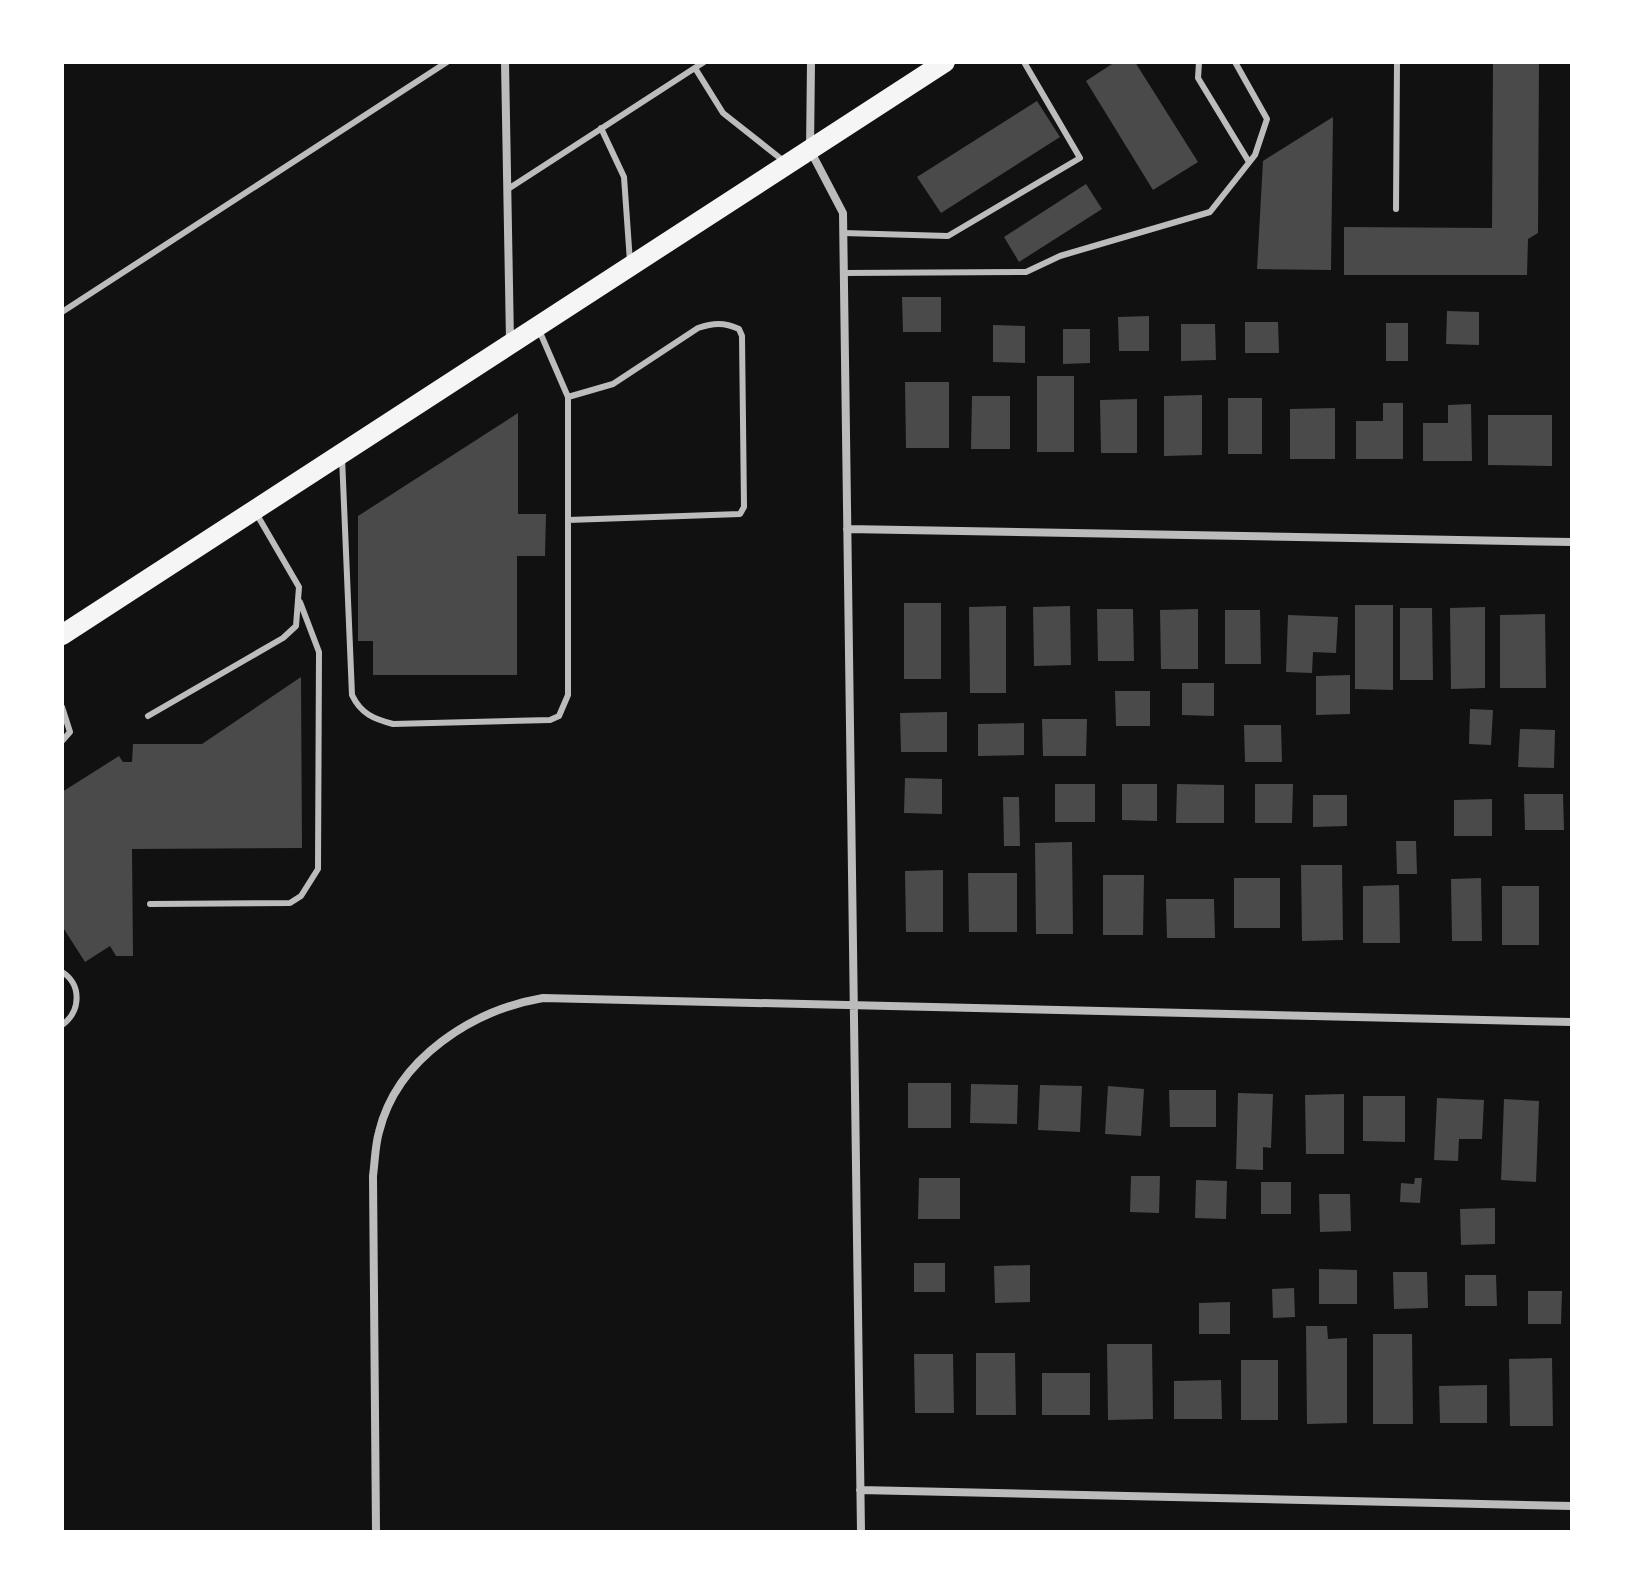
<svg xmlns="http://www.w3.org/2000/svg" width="1634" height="1594" viewBox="0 0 1634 1594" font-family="'Archivo Narrow',sans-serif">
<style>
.building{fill:#4a4a4a}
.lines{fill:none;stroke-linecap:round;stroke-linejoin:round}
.service{stroke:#bcbcbc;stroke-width:6}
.minor{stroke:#bcbcbc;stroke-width:8}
.primary{stroke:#f5f5f5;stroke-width:20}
</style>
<rect width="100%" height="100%" fill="#111"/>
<!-- building -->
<path class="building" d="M1115,62H1135L1198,162L1153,190L1086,81Z
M1493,62H1539L1538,233L1528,239L1527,275H1344V227L1492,228Z
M1037,101L1060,137L941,213L917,177Z
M1333,117L1331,270L1257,269L1263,161Z
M1086,184L1102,209L1019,262L1004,237Z
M902,297H941V332H903Z
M1447,311L1479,312V345L1446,344Z
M1149,316V351H1119L1118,317Z
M1245,322H1278L1279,353H1245Z
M1386,323H1408V361H1386Z
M1181,324H1215L1216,360L1181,361Z
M993,325L1025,326V363L993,362Z
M1063,329H1090V363L1063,364Z
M1037,376H1074V452H1037Z
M905,382H949V448H906Z
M1202,395V455L1164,456V396Z
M972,396H1010V449H971Z
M1228,398H1262V454H1228Z
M1137,399V453H1101L1100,400Z
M1383,403H1403V459H1356V421H1383Z
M1471,404L1472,461H1423V423H1448V405Z
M1335,408V459H1290V409Z
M518,413V514H546L545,556H517V675H373V641H358V516Z
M1488,415H1552V466L1488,465Z
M904,603H941V679H904Z
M1355,605H1393V690L1355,689Z
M1006,606V693H970L969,607Z
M1070,606L1071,665L1034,666L1033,607Z
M1485,607V688L1451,689L1450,608Z
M1400,608H1432L1433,680H1400Z
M1097,609H1133L1134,661H1098Z
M1198,609V669H1161L1160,610Z
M1225,610H1260L1261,664H1225Z
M1545,614L1546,688H1500V615Z
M1288,615L1338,617L1336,653L1313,652L1312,673L1286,672Z
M1350,675V714L1316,715V676Z
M301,677L302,848L132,849L133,956H116L110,946L85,962L62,926V792L119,756L123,762H132L133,744H202Z
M1182,683H1214V716L1182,715Z
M1115,691H1150V726H1116Z
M1470,709L1493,710L1491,745L1469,744Z
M947,712V752H901L900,713Z
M1042,719H1087L1086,756H1043Z
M1024,723V755L978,756V724Z
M1244,725H1281L1282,762H1245Z
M1520,729L1555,730L1554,768L1518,767Z
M905,778L942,779V814L904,813Z
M1055,784H1095V822H1055Z
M1122,784H1157V821L1122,820Z
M1177,784L1224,785V823H1176Z
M1255,784H1293L1292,823H1255Z
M1524,794H1563L1564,830H1525Z
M1313,795H1347V826L1313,827Z
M1003,797H1019L1020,846H1004Z
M1492,799V836H1454V800Z
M1396,841H1416L1417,874H1397Z
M1072,842L1073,934H1036L1035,843Z
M1301,865H1342L1343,940L1302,941Z
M943,870V932H906L905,871Z
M968,873H1017V932H969Z
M1103,875H1144L1143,935H1103Z
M1234,878H1280V928H1234Z
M1481,878L1482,941H1452L1451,879Z
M1399,885L1400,943H1363V886Z
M1502,886H1539V945H1502Z
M1166,899H1214L1215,938H1167Z
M908,1083H951V1128H908Z
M971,1084L1018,1085L1017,1124L970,1123Z
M1040,1085L1082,1086L1080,1132L1038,1130Z
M1108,1086L1144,1089L1141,1136L1105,1134Z
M1169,1090H1216V1127H1170Z
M1238,1093L1273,1094L1271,1148L1263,1147V1170L1236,1169Z
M1344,1094V1154H1306L1305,1095Z
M1363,1096H1405V1142L1363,1141Z
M1437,1098L1484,1100L1482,1139H1459L1458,1161L1434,1160Z
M1504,1099L1539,1101L1536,1182L1501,1180Z
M1131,1176H1160L1159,1213L1130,1212Z
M919,1178H960V1219H918Z
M1415,1178H1422L1420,1203L1400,1202L1401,1183L1414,1184Z
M1196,1180L1227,1181L1226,1219L1195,1218Z
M1261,1182H1291V1214H1261Z
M1319,1194H1350L1351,1231L1320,1232Z
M1495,1208V1244L1461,1245L1460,1209Z
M914,1263H945V1292H914Z
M1030,1265V1302L995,1303L994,1266Z
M1319,1269L1357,1270V1304H1319Z
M1393,1272H1427L1428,1308L1394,1309Z
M1465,1275H1496L1497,1306H1465Z
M1294,1288L1295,1317L1273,1318L1272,1289Z
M1528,1291H1562L1561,1324H1528Z
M1230,1302V1334H1199V1303Z
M1306,1326H1327L1328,1339L1347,1338V1423L1307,1424Z
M1373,1334H1412L1413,1424H1373Z
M1107,1344H1152L1153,1419L1108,1420Z
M976,1353H1015L1016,1415H976Z
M914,1354H953L954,1413H915Z
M1552,1358L1553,1426H1510L1509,1359Z
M1241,1360H1278V1420H1241Z
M1042,1373H1090V1415H1042Z
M1221,1380L1222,1419H1174V1381Z
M1487,1385V1423H1440L1439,1386Z"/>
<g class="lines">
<!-- service -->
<path class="service" d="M1199,62L1198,78L1249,162
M695,68L723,113L785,162
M601,128L624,177L630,262
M508,189L704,62
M1396,209L1397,62
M843,233L948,236L1080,158L1024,62
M844,273L1026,272L1060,256L1210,212L1255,155L1267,119L1235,62
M62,312L447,62
M342,457L352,695C361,714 374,719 393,724L550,720L559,716L568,695V397L539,330
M568,520L740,514L744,507L742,336L739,329C724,322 713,323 698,328L613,384L568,397
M62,707L70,732L62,741
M148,716L283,638L296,626L299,587L256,513
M150,904L290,903L301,896L318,869L319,652L300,602
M62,972C82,984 81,1012 62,1025"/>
<!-- minor -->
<path class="minor" d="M505,62L510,341
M811,62L810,150L843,213L861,1532
M847,529L1572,542
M860,1490L1572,1506
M376,1532L373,1176C375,1161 375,1146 379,1132C397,1058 473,1010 543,998L1572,1022"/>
<!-- primary -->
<path class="primary" d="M62,635L945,62"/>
</g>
<!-- border -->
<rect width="1634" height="1594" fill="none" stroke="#ffffff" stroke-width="128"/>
</svg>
